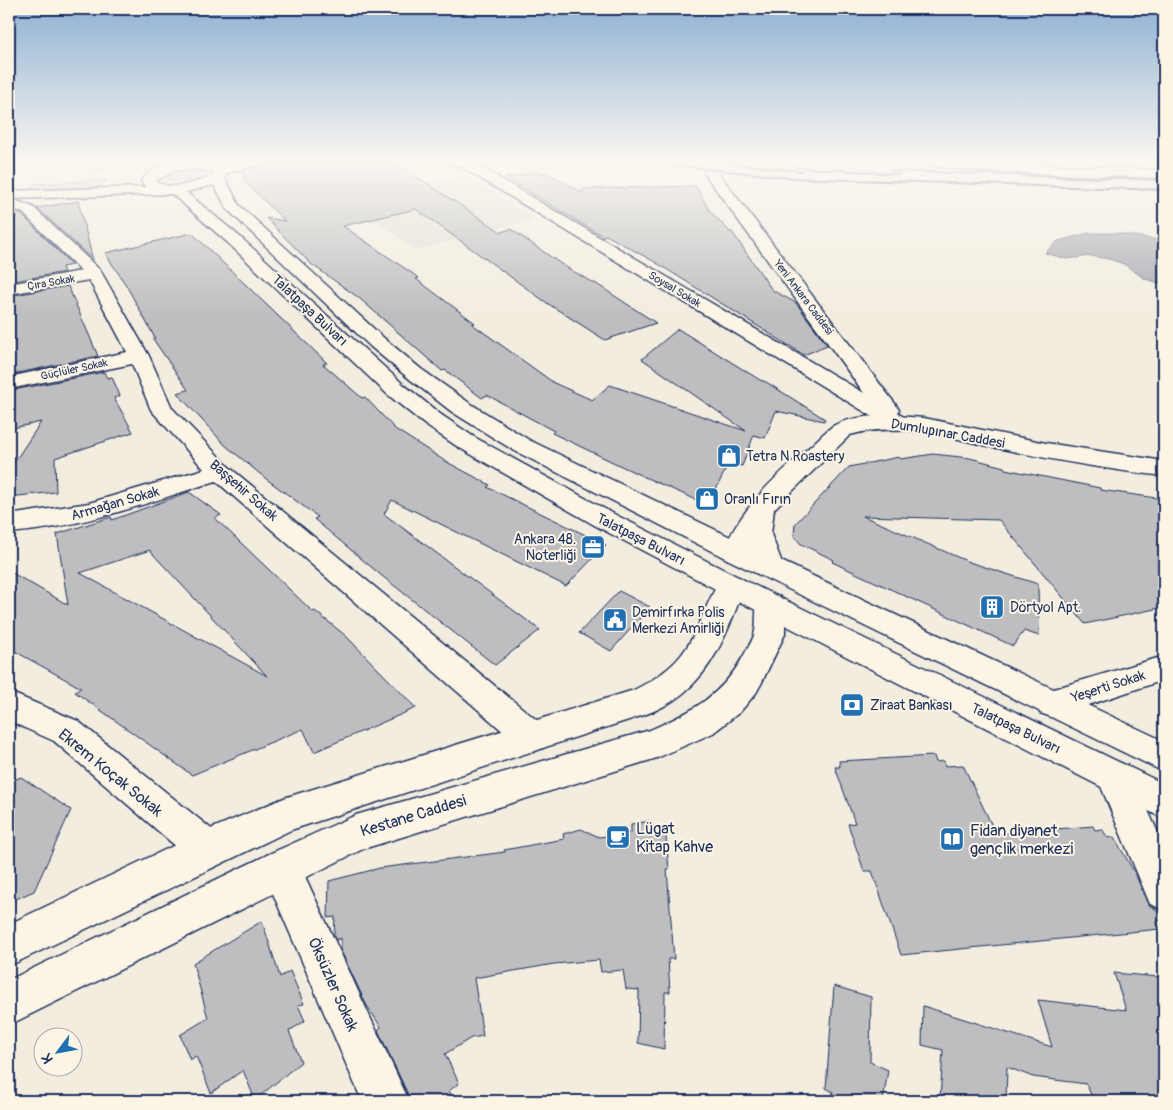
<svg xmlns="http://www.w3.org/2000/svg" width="1173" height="1110" viewBox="0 0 1173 1110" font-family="Pangolin,sans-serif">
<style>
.built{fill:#e3dfd6}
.green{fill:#d3d1cc;stroke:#778095}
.water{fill:#a9acb3;stroke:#707a91}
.building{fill:#bebec0;stroke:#1b2f5e;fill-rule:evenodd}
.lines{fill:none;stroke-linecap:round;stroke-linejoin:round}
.street-casing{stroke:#1b2f5e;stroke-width:3}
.secondary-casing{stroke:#1b2f5e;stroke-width:3}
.primary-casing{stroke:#1b2f5e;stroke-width:3}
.street{fill:#fcf5e5;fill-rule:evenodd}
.secondary{fill:#fcf5e5;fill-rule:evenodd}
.primary{fill:#fcf5e5;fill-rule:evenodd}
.rail{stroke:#1b2f5e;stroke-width:2}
.labels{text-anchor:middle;stroke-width:4;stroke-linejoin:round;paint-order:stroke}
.far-street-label{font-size:11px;fill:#1b2f5e;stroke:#fcf5e5}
.street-label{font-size:14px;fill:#1b2f5e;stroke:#fcf5e5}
.poi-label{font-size:14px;fill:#1b2f5e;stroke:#fcf5e5;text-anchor:start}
.near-street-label{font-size:16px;fill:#1b2f5e;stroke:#fcf5e5}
.near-poi-label{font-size:16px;fill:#1b2f5e;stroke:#fcf5e5;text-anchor:start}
</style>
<rect width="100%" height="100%" fill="#f3ede0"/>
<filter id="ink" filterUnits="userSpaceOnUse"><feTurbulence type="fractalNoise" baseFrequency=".02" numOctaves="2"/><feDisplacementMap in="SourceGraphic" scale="10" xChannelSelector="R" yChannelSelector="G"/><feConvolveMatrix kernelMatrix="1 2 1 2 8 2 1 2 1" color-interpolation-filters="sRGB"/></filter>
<g filter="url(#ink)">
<!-- built -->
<path class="built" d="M465,175L535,219L416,250L349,200Z"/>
<!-- green -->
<path class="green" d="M86,161H139L105,169L77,168Z
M185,172H197L200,176L183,182L167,180L170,175Z
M107,180L99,187L28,190L34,184Z"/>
<!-- water -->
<path class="water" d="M1089,233H1116L1164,241V284L1145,279L1124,264L1109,259L1091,256L1067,259L1045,253L1058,241Z"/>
<!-- building -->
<path class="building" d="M263,161H393L501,232L511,229L561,264L593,283H595L656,323L605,340L547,303L416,209L343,226L419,278L416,279L475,323L472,324L554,383L592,400L610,385L746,431L642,359L678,329L760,380L766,382L825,419L824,421L776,411L765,438L754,435L742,466L729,463L708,505L640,475L552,433L554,431L487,395L482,398L445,370L442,371L359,298L311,264L266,218L285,221L245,182L243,170L260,166Z
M536,172L549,174L581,192L584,189L696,186L709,210L730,232H732L772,290L796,303L827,345L804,355L655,262L606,235L603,236L506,178Z
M78,201L93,260L37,208Z
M9,212H15L22,215L72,265L62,267L64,272L9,282Z
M192,233L327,363L323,364L362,398L365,397L395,429L445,461L490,485L487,487L606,545L566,586L392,500L384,514L540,630L495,665L382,576L314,519L318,517L265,478L225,445L177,393L188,390L153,339L155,338L126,285L105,253Z
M68,286L98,356L9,375V296Z
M104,372L107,378L112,377L120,396L114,398L133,432L55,458L56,492L9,497V470L41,422L9,429V391Z
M933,454L970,458L1004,467L1005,469L1100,488V490L1164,499V607L1085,624L999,520L863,516L969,562L1038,584L1039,636L1024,631L1013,646L832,562L834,560L801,544L794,536L795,524L849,467L899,457L901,459Z
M189,492L221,515L215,518L313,612L315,611L346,636L416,708L314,752L303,729L192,775L75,692L81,688L9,648V571L68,605L57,534L111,517L112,520ZM150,550V551L267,676L80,573Z
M619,591L650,607L611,651L579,633Z
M934,756L936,762L944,761L945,766L963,765L996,834L1093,826L1095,830L1102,829L1108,838L1114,837L1135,873L1148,905L1156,909L1163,920L1156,921L1160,929L901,955L872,871H864L848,824L855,823L835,767H840L839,761Z
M21,777L71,810L34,891L9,902V782Z
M651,821L654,828L665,827L669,869H667L674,959H668L670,992H665L664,1049L638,1043L639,990L626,989L623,970L601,972L599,960L554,964L474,978L483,1036L471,1038L445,1054L459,1083L449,1091L455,1101H411L378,1030L381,1027L366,1004L341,951V938L337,940L334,935L335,917L328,918L329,881L380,868L505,852L504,850L564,839L563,834L581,829L599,837L631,833V824Z
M262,921L280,977L290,971L304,1004L298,1005L305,1021L289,1031L301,1062L255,1100L243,1070L211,1093L196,1056L190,1060L180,1035L208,1018L193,963Z
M1114,973L1159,977L1164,990V1101H1094L1086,1084L1033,1077L1007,1067L1006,1101H940L943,1050L922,1045L923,1006L1052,1047L1038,1000L1126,1010Z
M834,986L871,997L870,1062L888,1070L883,1101H831L833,1092L826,1088Z"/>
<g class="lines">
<defs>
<path id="street" d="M240,161H261L259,164L220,175L213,171L215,168Z
M445,161H470L864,393L704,173L706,170H716L896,405L899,410L898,412L907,421L904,426L896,428L888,426L460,166L447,164Z
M910,161H963L1164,170V178L998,172L917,165Z
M9,198L33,207L100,270L149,356L172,408L229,467L545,727L550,737L545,747L533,752L521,747L216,481C148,503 80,528 9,533V515L89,503L204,469L151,410L132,364L9,389V377L127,352L89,280L9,294V284L81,271L23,213L9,207Z
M1164,656V680L1052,717L1040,713L1036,703L1040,693Z
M9,692L78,721L220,836L226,849L220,862L207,867L194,862L54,741L9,721Z
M1115,761L1128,766L1164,846V910L1150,904L1097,777L1102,766Z
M281,849L295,855L409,1101H362L262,868L267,855Z"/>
<path id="secondary" d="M882,415L924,418L1046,443L1164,461V476C1112,470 1059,461 1007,450C956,440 902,420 850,435L774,509L771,534L784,568L780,575L770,578L760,575L751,552L747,559L737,561L727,559L723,552C740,509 773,479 807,449C816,442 824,432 833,426C846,418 867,417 882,415Z
M731,575L741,578L745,585C724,642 706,693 644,715L291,830L9,966V924L194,836L284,798L634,690C698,658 690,632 721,578Z
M770,594L780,597L785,605V634L761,684L756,693L740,712L713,733L657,758L363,849L9,1025V980L267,855L356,815L650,730C691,712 722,696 744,655C747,649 752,642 754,635C758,622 753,610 760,597Z"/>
<path id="primary" d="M182,161H205L225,168L227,171L225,178L239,205L385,339L421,369L468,402L529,440L747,545L1164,741V772L727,559L513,450L452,412L407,377L371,347L228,210L214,185L186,192L239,236L403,384L440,414L474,437L614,514L760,588L1164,784V819L740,602L596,526L458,447L424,424L387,394L227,242L172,194L9,199V191L146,187L141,181C151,167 167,164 182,161ZM194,169L213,172L212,176C198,182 169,192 156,181L174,171Z"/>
</defs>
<!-- street casing -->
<use href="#street" class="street-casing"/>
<!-- secondary casing -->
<use href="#secondary" class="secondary-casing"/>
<!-- primary casing -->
<use href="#primary" class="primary-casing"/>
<!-- street -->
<use href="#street" class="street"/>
<!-- secondary -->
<use href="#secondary" class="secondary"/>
<!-- primary -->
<use href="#primary" class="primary"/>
<!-- rail -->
<path class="rail" d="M631,161L793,178L1164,190
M709,161L802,171
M794,167L899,174
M892,171L1164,180"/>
</g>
</g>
<!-- sky -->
<linearGradient id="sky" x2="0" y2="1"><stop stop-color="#8fb1d3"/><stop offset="0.51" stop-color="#faf7f1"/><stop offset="1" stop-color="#faf7f1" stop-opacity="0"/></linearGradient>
<rect width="1173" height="316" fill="url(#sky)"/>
<!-- icons -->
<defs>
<symbol id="shop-square" viewBox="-11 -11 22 22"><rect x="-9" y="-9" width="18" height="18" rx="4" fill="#1f6fb2" stroke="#fcf5e5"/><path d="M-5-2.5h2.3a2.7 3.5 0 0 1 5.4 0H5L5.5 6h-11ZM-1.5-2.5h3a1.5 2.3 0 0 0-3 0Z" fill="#fff"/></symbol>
<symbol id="office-square" viewBox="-11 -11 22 22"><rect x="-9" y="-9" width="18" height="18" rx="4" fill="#1f6fb2" stroke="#fcf5e5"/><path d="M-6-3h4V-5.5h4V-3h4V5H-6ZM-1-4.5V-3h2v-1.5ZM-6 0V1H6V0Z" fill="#fff"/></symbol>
<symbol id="building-square" viewBox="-11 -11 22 22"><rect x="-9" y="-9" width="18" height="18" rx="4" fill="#1f6fb2" stroke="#fcf5e5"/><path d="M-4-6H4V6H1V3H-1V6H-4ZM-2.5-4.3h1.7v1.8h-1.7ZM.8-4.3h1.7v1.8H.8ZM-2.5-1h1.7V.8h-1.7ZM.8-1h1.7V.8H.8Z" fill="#fff"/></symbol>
<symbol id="civic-square" viewBox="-11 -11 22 22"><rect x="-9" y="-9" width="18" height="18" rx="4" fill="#1f6fb2" stroke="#fcf5e5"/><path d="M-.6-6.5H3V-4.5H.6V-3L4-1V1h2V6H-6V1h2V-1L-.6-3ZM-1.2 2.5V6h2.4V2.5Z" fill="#fff"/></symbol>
<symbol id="bank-square" viewBox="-11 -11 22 22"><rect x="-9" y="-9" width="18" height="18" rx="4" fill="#1f6fb2" stroke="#fcf5e5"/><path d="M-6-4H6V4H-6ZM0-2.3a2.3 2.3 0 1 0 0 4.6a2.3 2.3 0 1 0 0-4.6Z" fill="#fff"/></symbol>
<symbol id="cafe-square" viewBox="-11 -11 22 22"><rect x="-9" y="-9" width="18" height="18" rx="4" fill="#1f6fb2" stroke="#fcf5e5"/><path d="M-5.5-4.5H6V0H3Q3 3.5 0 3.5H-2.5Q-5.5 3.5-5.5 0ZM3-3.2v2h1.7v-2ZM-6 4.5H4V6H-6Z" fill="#fff"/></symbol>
<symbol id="library-square" viewBox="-11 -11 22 22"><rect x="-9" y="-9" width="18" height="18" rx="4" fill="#1f6fb2" stroke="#fcf5e5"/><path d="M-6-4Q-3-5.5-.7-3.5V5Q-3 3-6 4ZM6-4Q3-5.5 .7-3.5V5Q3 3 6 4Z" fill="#fff"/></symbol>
</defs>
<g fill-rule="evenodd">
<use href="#shop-square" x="715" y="442" width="28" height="28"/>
<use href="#shop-square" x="693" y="485" width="28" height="28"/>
<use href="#office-square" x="579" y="533" width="28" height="28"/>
<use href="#building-square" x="978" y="593" width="28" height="28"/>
<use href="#civic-square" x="601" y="606" width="28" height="28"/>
<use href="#bank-square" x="838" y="691" width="28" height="28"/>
<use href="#cafe-square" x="604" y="823" width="28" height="28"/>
<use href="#library-square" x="938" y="825" width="28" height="28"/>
</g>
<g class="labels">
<!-- far-street labels -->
<g class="far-street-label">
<text transform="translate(51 282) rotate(-10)" y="4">Çıra Sokak</text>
<text transform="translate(675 289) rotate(31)" y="4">Soysal Sokak</text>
<text transform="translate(804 297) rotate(53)" y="4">Yeni Ankara Caddesi</text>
<text transform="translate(74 369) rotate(-12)" y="4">Güçlüler Sokak</text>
</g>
<!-- street labels -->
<g class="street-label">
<text transform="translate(310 310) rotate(43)" y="5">Talatpaşa Bulvarı</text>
<text transform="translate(948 433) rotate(10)" y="5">Dumlupınar Caddesi</text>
<text transform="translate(244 490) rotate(41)" y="5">Başşehir Sokak</text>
<text transform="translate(115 503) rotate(-16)" y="5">Armağan Sokak</text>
<text transform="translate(641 539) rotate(27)" y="5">Talatpaşa Bulvarı</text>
<text transform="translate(1108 686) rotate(-18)" y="5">Yeşerti Sokak</text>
<text transform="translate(1016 728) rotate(26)" y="5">Talatpaşa Bulvarı</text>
</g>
<!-- poi labels -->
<g class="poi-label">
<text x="746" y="461">Tetra N Roastery</text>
<text x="724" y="504">Oranlı Fırın</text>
<text x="576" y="544" text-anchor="end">Ankara 48.<tspan x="576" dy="16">Noterliği</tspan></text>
<text x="1010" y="612">Dörtyol Apt.</text>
<text x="632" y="617">Demirfırka Polis<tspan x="632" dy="16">Merkezi Amirliği</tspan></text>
<text x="870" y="710">Ziraat Bankası</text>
</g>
<!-- near-street labels -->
<g class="near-street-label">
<text transform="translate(111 772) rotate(39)" y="6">Ekrem Koçak Sokak</text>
<text transform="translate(413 815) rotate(-17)" y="6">Kestane Caddesi</text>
<text transform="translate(334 984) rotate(66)" y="6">Öksüzler Sokak</text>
</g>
<!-- near-poi labels -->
<g class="near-poi-label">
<text x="636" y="834">Lügat<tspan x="636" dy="18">Kitap Kahve</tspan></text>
<text x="970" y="836">Fidan diyanet<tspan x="970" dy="18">gençlik merkezi</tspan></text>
</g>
</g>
<!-- margin -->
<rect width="1173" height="1110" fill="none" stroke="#fcf5e5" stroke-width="30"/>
<rect x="15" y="15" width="1143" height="1080" fill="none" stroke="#1b2f5e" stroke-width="2" filter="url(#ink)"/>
<!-- north arrow -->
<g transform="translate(58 1052) rotate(238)"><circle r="24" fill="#fcf5e5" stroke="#a2a6af"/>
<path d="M0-4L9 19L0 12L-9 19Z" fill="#1f6fb2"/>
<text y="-8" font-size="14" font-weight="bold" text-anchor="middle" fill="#1b2f5e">K</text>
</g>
</svg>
